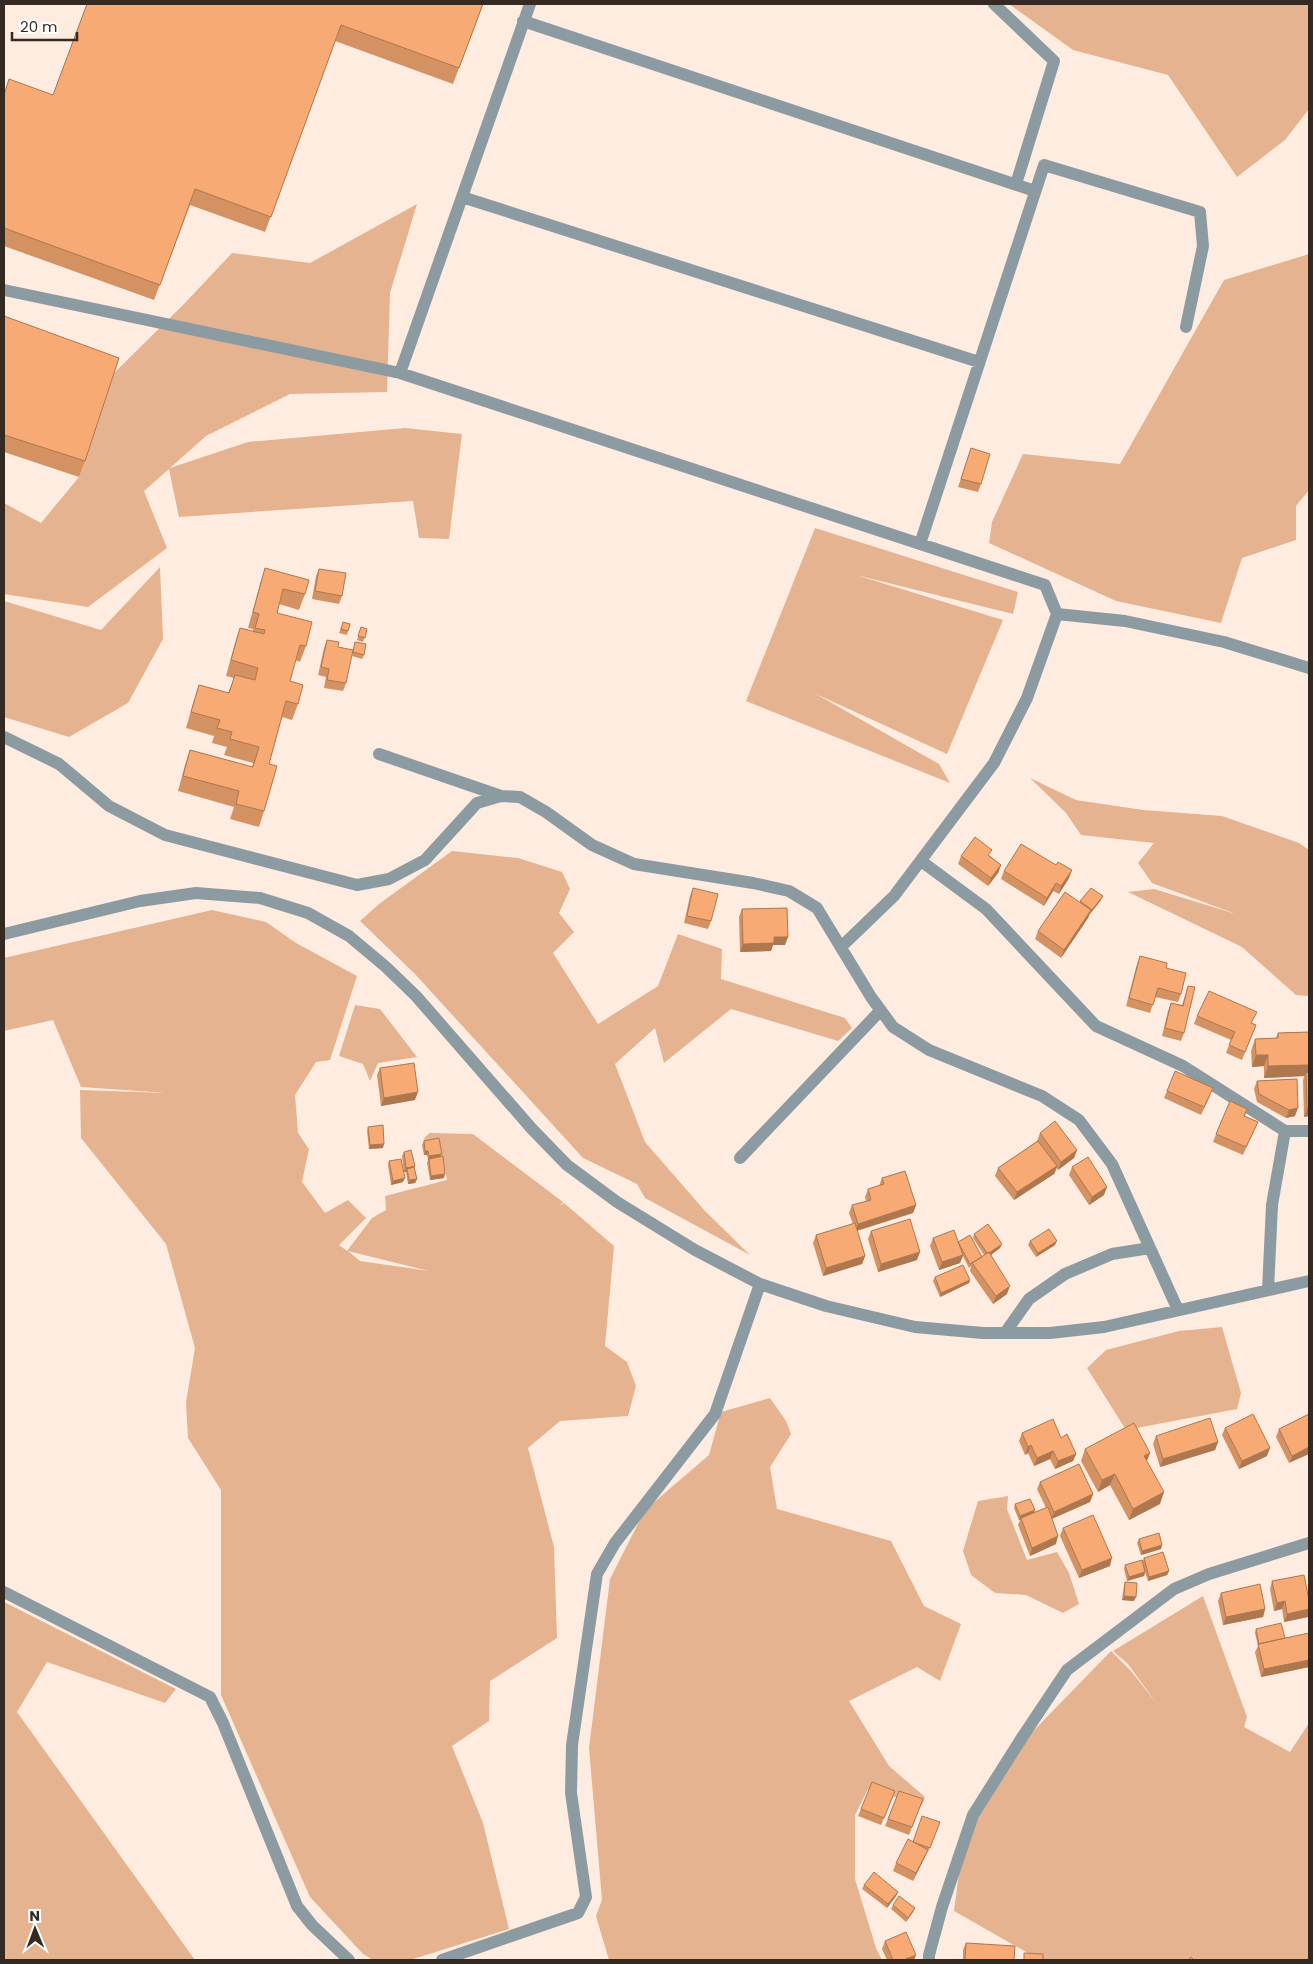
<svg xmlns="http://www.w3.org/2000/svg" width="1313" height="1964" viewBox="0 0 1313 1964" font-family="Poppins,sans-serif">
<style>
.green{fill:#e5b390;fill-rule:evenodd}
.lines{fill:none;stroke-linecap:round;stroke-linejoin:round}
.minor{stroke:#8c9ba2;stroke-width:12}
.wall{fill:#d49263}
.shaded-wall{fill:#ad7750}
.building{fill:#f7aa73;stroke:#ad7750}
</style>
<rect width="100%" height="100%" fill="#ffece0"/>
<!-- green -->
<path class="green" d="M1009,4H1309V109L1285,140L1237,177L1168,75L1073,50Z
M417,204L390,293L387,392L290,394L206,436L170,468L248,442L405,428L462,434L449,539L419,538L413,501L179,517L169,469L144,491L167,548L88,607L4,594V503L41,523L79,477L113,374L184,304L232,253L310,263Z
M1309,254V490L1296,506V540L1242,558L1221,623L1116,601L989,543L992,522L1023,454L1120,464L1224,280Z
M815,528L1018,592L1013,614L856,575L1003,620L947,754L816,694L939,764L950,783L746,701Z
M160,567L163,639L128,703L69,737L4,717V601L101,630Z
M1030,778L1076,800L1143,810L1222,816L1299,843L1309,850V996L1296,995L1242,947L1128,892L1154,889L1236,914L1152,883L1138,863L1154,843L1081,835L1066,813Z
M452,851L518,858L562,872L570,889L559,913L574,932L553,953L598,1024L658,986L678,934L722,949L721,979L845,1018L852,1028L838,1041L731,1009L664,1063L655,1028L615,1064L645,1142L705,1211L750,1255L645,1198L637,1184L583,1158L415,974L360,921L379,904Z
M212,910L266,922L296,943L357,976L330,1060L316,1062L295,1095L298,1133L309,1149L302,1182L325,1213L348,1200L366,1218L339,1245L347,1251L372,1218L386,1210L385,1196L447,1180L439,1140L423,1142L425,1137L430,1133L473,1134L563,1202L560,1206L564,1203L614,1246L605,1346L627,1362L636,1386L628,1416L560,1421L528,1448L554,1547L557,1638L490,1681L489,1721L452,1746L483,1823L509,1929L410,1960H373L363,1954L310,1897L221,1695V1490L188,1438L186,1402L195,1348L166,1244L81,1138L80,1090L167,1093L81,1087L53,1020L4,1031V958ZM348,1251L429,1271L360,1261Z
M355,1005L380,1009L417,1057L378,1063L370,1081L363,1064L339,1056Z
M1222,1327L1241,1393L1237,1409L1126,1430L1087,1368L1106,1350L1179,1331Z
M770,1398L786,1421L791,1434L770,1467L777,1509L891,1541L924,1606L961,1624L940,1681L917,1667L849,1701L889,1766L925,1797L922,1805L868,1789L855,1815V1879L876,1948L882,1960H609L596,1916L602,1900L589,1748L610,1579L645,1510L709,1455L721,1412Z
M1008,1496L1007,1509L1027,1560L1057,1552L1069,1573L1079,1604L1063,1613L1026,1595L995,1593L971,1575L963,1551L978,1501Z
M1203,1596L1247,1717L1244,1727L1290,1752L1309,1723V1960H1040L954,1911L963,1844L1011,1754L1111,1651L1131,1671L1157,1704L1128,1664L1113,1651Z
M4,1602L176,1689L165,1703L47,1662L17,1712L195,1960H4Z"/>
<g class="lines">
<!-- minor -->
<path class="minor" d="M994,4L1054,61L1016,184
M523,21L1035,191
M462,197L979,362
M4,290L400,373L1045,585L1057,614L1027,698L994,763L894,896L841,947
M400,373L530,4
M920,544L1044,165L1200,212L1203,246L1186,327
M1057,614L1125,621L1224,642L1309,668
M4,737L59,764L109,806L165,835L357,885L389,879L425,860L477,803L501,796L520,797L546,812L592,845L634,864L753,883L789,891L817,908L871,997L893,1027L929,1050L1042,1096L1079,1120L1112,1164L1178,1310
M379,754L501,796
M921,861L986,909L1096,1026L1183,1066L1285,1131H1309
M4,934L140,901L196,893L260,898L308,913L349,936L386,967L416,996L532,1129L567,1165L617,1202L695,1250L760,1284L826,1306L915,1327L983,1333H1050L1104,1327L1309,1281
M740,1158L881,1010
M1268,1290L1272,1205L1285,1131
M1005,1333L1029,1299L1065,1274L1112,1254L1150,1248
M4,1592L210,1697L223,1723L297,1906L312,1925L349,1960
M442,1960L578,1913L586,1897L571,1793L572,1745L597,1574L615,1543L715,1414L760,1284
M929,1960V1955L942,1907L973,1815L1023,1736L1067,1670L1174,1589L1209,1574L1309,1543"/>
</g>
<!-- wall -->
<path class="wall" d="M87,4H483L453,84L335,41L265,232L190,205L154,300L4,246V95H53Z
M4,316L85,461L79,477L4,452Z
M971,448L981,484L978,492L958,487Z
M265,568L305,594L299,610L279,604L277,613L306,646L300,662L295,660L290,681L298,704L292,720L282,717L269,764L264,811L259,827L230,819L234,807L178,791L185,765L190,750L252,767L253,763L224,755L227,747L212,743L214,736L186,728L194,700L199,685L228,693L234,678L226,676L235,643L240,628L253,631V629L248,628L260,584Z
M319,569L342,596L339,604L312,599L316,576Z
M343,622L350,624L347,635L339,633Z
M361,627L367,629L363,642L357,640Z
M327,640L338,647L346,683L343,691L324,688L326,677L318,675L324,648Z
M355,642L364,655L362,659L352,656Z
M961,856H990L1001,865L998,873L988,886L958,864Z
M1004,871L1069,878L1059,894L1053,891L1044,906L1001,879Z
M693,888L711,921L708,929L684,923L690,896Z
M1101,900L1090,914L1088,918L1061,958L1035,939L1038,931L1080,902V901Z
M742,909L785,945H773L771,951L740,952L739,917Z
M1140,956L1166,968L1181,994L1178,1002L1155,997L1150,1013L1126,1006L1137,964Z
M1188,986L1184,1033L1181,1041L1162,1036L1168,1011L1171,1003L1182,1005Z
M1197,1016L1252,1023L1256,1025L1242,1060L1226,1053L1231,1040L1194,1024Z
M1309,1028V1116L1304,1117L1303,1081L1304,1076L1264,1078V1066L1252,1067L1251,1051L1255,1039L1276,1038L1278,1033L1308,1032Z
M380,1068L415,1100L381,1106L377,1075Z
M1297,1079L1295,1116L1286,1118L1257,1102L1254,1089L1257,1081Z
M1167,1091L1210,1096L1201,1115L1164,1098Z
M1247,1109L1245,1116L1258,1122L1243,1155L1213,1142L1216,1134Z
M368,1127L383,1148L369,1149L367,1131Z
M1040,1133L1077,1150L1074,1158L1058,1170L1057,1168L1054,1174L1014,1200L995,1176L998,1168L1037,1141Z
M424,1141L442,1154L440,1157L444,1178L430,1180L427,1163L428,1160L427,1155H424L422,1145Z
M404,1152L415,1166L414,1167L417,1179L415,1183L408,1184L406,1172H404L402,1156Z
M389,1161L403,1182L391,1185L388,1165Z
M1072,1167L1104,1195L1089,1205L1069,1175Z
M882,1178L916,1205L913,1213L857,1231L865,1256L862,1264L823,1276L813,1243L816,1235L853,1224L849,1213L852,1205L866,1201L865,1197L868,1189L879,1186Z
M871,1231L917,1260L878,1272L868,1239Z
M974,1234L1000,1248L991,1255L1007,1294L993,1304L970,1271L971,1266L969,1268L963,1256L960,1263L939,1270L930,1246L933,1238L958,1242L982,1257L984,1255L973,1238Z
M1030,1241L1055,1245L1036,1257L1028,1245Z
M935,1277L970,1280L969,1283L940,1297L933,1281Z
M1309,1414L1289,1463L1276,1437L1279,1429Z
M1225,1428L1267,1456L1239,1469L1222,1435Z
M1022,1433L1061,1438L1076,1454L1073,1461L1055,1469L1050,1459L1034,1466L1028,1453L1025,1455L1019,1441Z
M1156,1436L1218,1442L1215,1450L1160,1467L1153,1444Z
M1085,1449L1150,1453L1147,1461L1160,1504L1129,1520L1110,1485L1098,1492L1081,1461Z
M1040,1482L1093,1494L1090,1502L1052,1519L1056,1544L1030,1556L1018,1525L1020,1520H1019L1014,1508L1015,1504L1034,1512L1046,1508L1037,1489Z
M1063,1528L1110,1566L1079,1578L1060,1536Z
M1139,1539L1162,1545L1161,1549L1141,1555L1137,1543Z
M1144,1558L1169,1571L1167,1575L1148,1581L1145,1572L1144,1576L1127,1581L1124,1569L1125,1565L1142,1562Z
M1272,1581L1308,1617L1284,1622L1282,1609L1274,1611L1270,1589Z
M1125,1582L1134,1601L1122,1600L1124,1586Z
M1221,1593L1265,1609L1263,1617L1223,1625L1218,1601Z
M1256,1629L1285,1638L1309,1633V1667L1261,1677L1255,1652L1258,1646L1255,1633Z
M899,1791L923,1799L909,1835L885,1826Z
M892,1799L881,1825L858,1816L861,1809Z
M940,1822L928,1852H927L913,1881L893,1871L896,1863L913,1842Z
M864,1885L898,1892L896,1896L887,1908L862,1889Z
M893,1905L913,1912L906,1922L891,1909Z
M885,1941L914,1960H887L882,1949Z
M966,1943L1014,1960H963V1950Z"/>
<!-- shaded-wall -->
<path class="shaded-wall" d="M1001,865L998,873L988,886L991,878Z
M1072,870L1069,878L1059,894L1061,886Z
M1056,883L1053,891L1044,906L1047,898Z
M1103,896L1101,900L1090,914L1092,910Z
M1091,910L1088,918L1061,958L1064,950Z
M774,937H788L785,945H773L771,951L740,952L743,944Z
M1256,1055H1268L1264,1066L1252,1067Z
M1309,1065V1076L1306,1073L1304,1076L1264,1078L1268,1066Z
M418,1092L415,1100L381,1106L384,1098Z
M1298,1108L1295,1116L1286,1118L1289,1110Z
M1307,1109H1309V1116L1304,1117Z
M384,1144L383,1148L369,1149L370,1145Z
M1077,1150L1074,1158L1058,1170L1061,1162Z
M425,1151H428L427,1155H424Z
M442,1154L440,1158L428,1160L429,1156Z
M415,1166L413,1170L407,1169L406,1172H404L406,1168Z
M1057,1166L1054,1174L1014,1200L1017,1192Z
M445,1174L444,1178L430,1180L431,1176Z
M405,1178L403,1182L391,1185L393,1181Z
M417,1179L415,1183L408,1184L409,1180Z
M1107,1187L1104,1195L1089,1205L1092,1197Z
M916,1205L913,1213L855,1231L858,1224Z
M1057,1241L1055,1245L1036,1257L1038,1253Z
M1002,1244L1000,1248L987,1258L988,1254Z
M920,1252L917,1260L878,1272L881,1264Z
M963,1255L960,1263L939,1270L942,1262Z
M865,1256L862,1264L823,1276L826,1268Z
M970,1280L969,1283L940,1297L941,1293Z
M1010,1286L1007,1294L993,1304L996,1296Z
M1218,1442L1215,1450L1160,1467L1163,1459Z
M1031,1445L1028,1453L1025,1455L1028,1447Z
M1309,1447V1454L1289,1463L1292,1456Z
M1270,1448L1267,1456L1239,1469L1242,1461Z
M1053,1451L1050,1459L1034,1466L1037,1458Z
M1150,1453L1145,1465L1144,1456Z
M1076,1454L1073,1461L1055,1469L1058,1461Z
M1115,1474L1110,1485L1098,1492L1102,1480Z
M1164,1492L1160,1504L1129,1520L1133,1509Z
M1093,1494L1090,1502L1051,1519L1054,1512Z
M1035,1510L1034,1514L1021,1518L1020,1520H1019L1020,1516Z
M1058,1536L1056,1544L1030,1556L1032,1548Z
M1162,1545L1161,1549L1141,1555L1142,1551Z
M1112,1558L1110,1566L1079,1578L1082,1570Z
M1169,1571L1167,1575L1148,1581L1149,1577Z
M1145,1572L1144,1576L1127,1581L1129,1577Z
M1124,1596L1136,1597L1134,1601L1122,1600Z
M1285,1601L1282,1609L1274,1611L1277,1603Z
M1265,1609L1263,1617L1223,1625L1226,1617Z
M1309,1609V1614L1308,1617L1284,1622L1287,1614Z
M1309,1660V1667L1261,1677L1264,1669Z
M928,1850L925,1857L913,1881L916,1873Z
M898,1892L896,1896L887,1908L888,1904Z
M915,1908L913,1912L906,1922L908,1918Z
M916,1955L914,1960H903Z"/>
<!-- building -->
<path class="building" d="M87,4H483L459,68L341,25L271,217L195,189L160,285L4,228V95L9,79L53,95Z
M4,316L119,358L85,461L4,435Z
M971,448L990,454L981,484L961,479Z
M265,568L309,580L305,594L283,589L277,613L312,622L306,646L300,645L290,681L303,685L298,704L286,701L269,764L277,766L264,811L236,804L239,791L183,776L190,750L253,767L259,747L230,739L232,732L217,728L220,720L191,712L199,685L229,693L235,675L255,680L258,668L231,660L240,628L264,634L265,630L255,628L259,614L253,612Z
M319,569L346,573L342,596L315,591Z
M343,622L350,624L348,631L341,629Z
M361,627L367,629L365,638L358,636Z
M327,640L339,642L338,647L353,650L346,683L327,680L329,669L321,667Z
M355,642L366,644L364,655L353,652Z
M975,837L992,850L988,855L1001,865L991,878L961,856Z
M1021,844L1056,865L1058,862L1072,870L1061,886L1056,883L1047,898L1004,871Z
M693,888L718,894L711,921L687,916Z
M1091,888L1103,896L1092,910L1080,901Z
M1065,892L1091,910L1064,950L1038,931Z
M787,908L788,937H774V943L743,944L742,909Z
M1140,956L1167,963L1166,968L1186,973L1181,994L1158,988L1153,1005L1129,998Z
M1188,986L1195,987L1184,1033L1165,1028L1171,1003L1183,1006Z
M1209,991L1257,1012L1251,1023L1256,1025L1245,1052L1229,1045L1235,1032L1197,1016Z
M1309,1032V1065L1268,1066V1055H1256L1255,1039L1278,1038V1033Z
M414,1063L418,1092L384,1098L380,1068Z
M1175,1071L1213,1088L1204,1107L1167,1091Z
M1309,1072V1109H1307L1306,1073Z
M1297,1079L1298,1108L1289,1110L1259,1094L1257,1081Z
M1230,1101L1247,1109L1244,1116L1258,1122L1246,1147L1216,1134Z
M1055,1121L1077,1150L1061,1162L1040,1133Z
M383,1125L384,1144L370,1145L368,1127Z
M439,1138L442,1154L429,1156L428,1151H425L424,1141Z
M1038,1141L1057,1166L1017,1192L998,1168Z
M411,1150L415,1166L406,1168L404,1152Z
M443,1156L445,1174L431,1176L429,1159Z
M1088,1157L1107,1187L1092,1197L1072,1167Z
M401,1159L405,1178L393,1181L389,1161Z
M414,1167L417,1179L409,1180L407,1169Z
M905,1171L916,1205L858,1224L852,1205L871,1200L868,1189L884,1184L882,1178Z
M910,1219L920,1252L881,1264L871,1231Z
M855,1223L865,1256L826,1268L816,1235Z
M988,1224L1002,1244L989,1253V1252L987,1253L974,1234Z
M1049,1229L1057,1241L1038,1253L1030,1241Z
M954,1230L963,1255L942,1262L933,1238Z
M970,1235L982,1257L970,1264L958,1242Z
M989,1252L1010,1286L996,1296L972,1263Z
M963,1265L970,1280L941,1293L935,1277Z
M1253,1414L1270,1448L1242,1461L1225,1428Z
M1309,1414V1447L1292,1456L1279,1429Z
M1210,1418L1218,1442L1163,1459L1156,1436Z
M1053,1419L1061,1438L1067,1434L1076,1454L1058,1461L1053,1451L1037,1458L1031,1445L1028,1447L1022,1433Z
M1134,1423L1150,1453L1144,1456L1164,1492L1133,1509L1115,1474L1102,1480L1085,1449Z
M1079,1464L1093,1494L1054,1512L1040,1482Z
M1030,1499L1035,1510L1020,1516L1015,1504Z
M1048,1507L1058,1536L1032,1548L1021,1518Z
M1093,1515L1112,1558L1082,1570L1063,1528Z
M1159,1533L1162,1545L1142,1551L1139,1539Z
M1163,1552L1169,1571L1149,1577L1144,1558Z
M1142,1560L1145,1572L1129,1577L1125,1565Z
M1304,1575L1309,1600V1609L1287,1614L1285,1601L1277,1603L1272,1581Z
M1125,1582L1137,1583L1136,1597L1124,1596Z
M1260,1584L1265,1609L1226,1617L1221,1593Z
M1281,1623L1285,1638L1259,1644L1256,1629Z
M1309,1633V1660L1264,1669L1258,1644Z
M872,1782L895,1791L884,1818L861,1809Z
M899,1791L923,1799L912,1827L888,1819Z
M922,1816L940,1822L930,1848L913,1842Z
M908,1839L928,1850L916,1873L896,1863Z
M874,1872L898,1892L888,1904L864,1885Z
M899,1896L915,1908L908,1918L893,1905Z
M906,1932L916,1955L903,1960H893L885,1941Z
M966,1943L1015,1946L1014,1960H965Z
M1024,1953L1043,1954V1960H1024Z
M1191,1957L1194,1960H1188Z"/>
<!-- border -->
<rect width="1313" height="1964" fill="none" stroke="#352a22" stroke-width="10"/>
<!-- north arrow -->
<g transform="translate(35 1929) rotate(359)" stroke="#ffffff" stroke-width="4" paint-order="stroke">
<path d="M0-4L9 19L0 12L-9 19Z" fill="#352a22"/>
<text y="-8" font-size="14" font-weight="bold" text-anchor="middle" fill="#352a22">N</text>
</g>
<!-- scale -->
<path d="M12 32v8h65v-8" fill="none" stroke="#352a22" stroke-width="2.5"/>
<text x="20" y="32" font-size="15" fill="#352a22" stroke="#ffffff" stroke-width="4" paint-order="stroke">20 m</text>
</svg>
